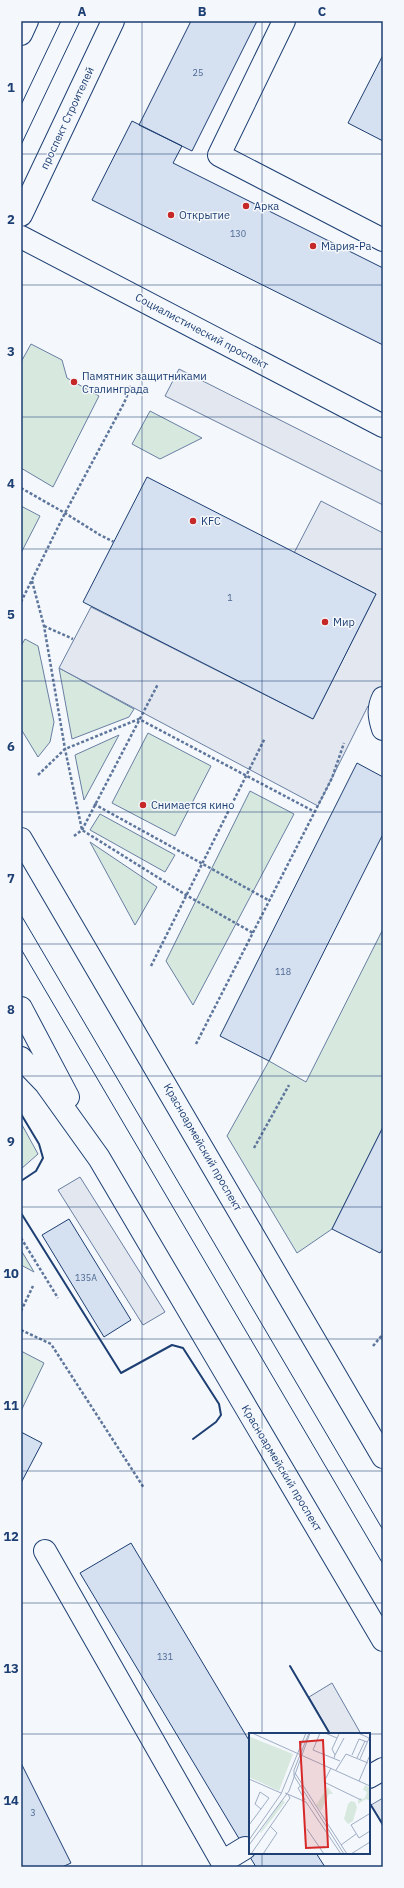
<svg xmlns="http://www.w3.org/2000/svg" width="404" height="1888" viewBox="0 0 404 1888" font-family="'IBM Plex Sans',sans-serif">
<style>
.green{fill:#d7e8df;stroke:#687fa3}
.parking{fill:#e3e8f0;stroke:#687fa3}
.building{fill:#d5e0f0;stroke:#1d3f73}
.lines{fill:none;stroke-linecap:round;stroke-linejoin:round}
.minor-casing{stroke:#1d3f73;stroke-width:24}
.major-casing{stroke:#1d3f73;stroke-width:24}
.path{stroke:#5e769c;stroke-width:2.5;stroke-dasharray:3 2;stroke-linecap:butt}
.minor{stroke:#f4f7fb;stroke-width:22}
.major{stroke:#f4f7fb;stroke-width:22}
.tram{stroke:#1d3f73;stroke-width:1}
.wall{stroke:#1d3f73;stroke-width:2}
.grid{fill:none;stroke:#1d3f73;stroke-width:1;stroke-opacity:0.55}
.poi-dot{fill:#c62828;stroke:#f4f7fb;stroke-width:1.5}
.labels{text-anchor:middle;stroke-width:3;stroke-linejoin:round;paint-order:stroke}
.number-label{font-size:9px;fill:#4b6792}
.street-label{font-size:11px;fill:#1d3f73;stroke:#f4f7fb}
.poi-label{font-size:11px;fill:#1d3f73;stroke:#f4f7fb;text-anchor:start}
.inset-road{fill:none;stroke:#9eadc5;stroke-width:1}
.view{fill:#d62828;fill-opacity:0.15;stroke:#d62828;stroke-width:2}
.inset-edge{fill:none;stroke:#1d3f73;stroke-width:2}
.neatline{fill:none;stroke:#1d3f73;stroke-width:1.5}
.grid-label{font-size:13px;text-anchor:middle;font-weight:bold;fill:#1d3f73}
</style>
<rect width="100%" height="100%" fill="#f4f7fb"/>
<!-- green -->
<path class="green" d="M31,344L62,360L67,378L99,396L53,487L21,468V362Z
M150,411L202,438L160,459L132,444Z
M21,506L40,516L21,553Z
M25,639L38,646L54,722L50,742L38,757L21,729V646Z
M59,668L134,709L129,717L72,739Z
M148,733L211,766L175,836L112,803Z
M119,735L84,800L75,755Z
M250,791L294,814L193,1005L166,961Z
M100,814L175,855L165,872L90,830Z
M90,842L157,887L135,925Z
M383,929V1127L332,1229L297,1253L227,1136L269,1061L306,1082Z
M21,1123L38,1154L21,1169Z
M21,1250L34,1272L21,1265Z
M21,1351L44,1363L21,1411Z"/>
<!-- parking -->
<path class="parking" d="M179,369L383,472V505L165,396Z
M321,501L383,533V714L368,706L318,806L59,668L91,607L313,719L376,594L294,553Z
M80,1177L165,1312L143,1325L58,1190Z
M332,1683L361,1734H330L309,1697Z
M383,1798V1825L371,1805Z"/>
<!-- building -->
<path class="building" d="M191,21H257L192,151L139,125Z
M383,55V141L348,123Z
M132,121L182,146L173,163L383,268V345L92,200Z
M147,477L376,594L313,719L83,602Z
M357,763L383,777V834L269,1061L220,1036Z
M383,1127V1248L380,1253L332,1229Z
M69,1219L131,1320L104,1337L42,1235Z
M21,1432L42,1443L21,1483Z
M131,1543L250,1742V1853H316L325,1867H256L80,1573Z
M21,1763L71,1863L62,1867H21Z"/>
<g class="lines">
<defs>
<path id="minor" d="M284,21L219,155L383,240
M21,237L383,426
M383,698C378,708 379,717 383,729
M45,1551L225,1867
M369,1777L383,1769
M222,1862L245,1848"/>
<path id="major" d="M21,34L27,21
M21,215L113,21
M21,839L383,1457
M21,1008L68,1097
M21,1058L46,1084L99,1158L383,1640"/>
</defs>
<!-- minor casing -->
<use href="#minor" class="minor-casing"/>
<!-- major casing -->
<use href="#major" class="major-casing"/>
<!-- path -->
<path class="path" d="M21,488L65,513L100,535L114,542
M32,581L44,626L65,749L82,830L186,895L253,933
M21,602L65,513L124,403L131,386
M44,626L73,639
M38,775L65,749L139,719L315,812
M94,804L270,901
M74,836L82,830L158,684
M151,966L265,738
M196,1044L332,778L344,743
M254,1148L289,1085
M21,1238L58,1298
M21,1311L33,1286
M21,1330L51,1344L144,1488
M373,1346L383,1334"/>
<!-- minor -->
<use href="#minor" class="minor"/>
<!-- major -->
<use href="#major" class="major"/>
<!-- tram -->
<path class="tram" d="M21,105L61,21
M21,145L80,21
M21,915L383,1530
M21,949L383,1564"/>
<!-- wall -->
<path class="wall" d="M21,1114L39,1144L43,1158L36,1171L21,1181
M21,1213L121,1373L172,1345L183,1348L219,1404L221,1415L216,1422L193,1439
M290,1666L330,1734
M369,1802L383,1825"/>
</g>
<!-- grid -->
<path class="grid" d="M142,21V1867M262,21V1734M21,154H383M21,285H383M21,417H383M21,549H383M21,681H383M21,812H383M21,944H383M21,1076H383M21,1207H383M21,1339H383M21,1471H383M21,1603H383M21,1734H250M369,1734H383M262,1853V1867"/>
<!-- markers -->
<g class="poi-dot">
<circle cx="246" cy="206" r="4"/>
<circle cx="171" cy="215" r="4"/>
<circle cx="313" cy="246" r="4"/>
<circle cx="74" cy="382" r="4"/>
<circle cx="193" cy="521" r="4"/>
<circle cx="325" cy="622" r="4"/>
<circle cx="143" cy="805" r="4"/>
</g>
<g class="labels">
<!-- number labels -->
<g class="number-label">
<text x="198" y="76">25</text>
<text x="238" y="237">130</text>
<text x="230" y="601">1</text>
<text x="283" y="975">118</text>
<text x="86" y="1281">135А</text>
<text x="165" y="1660">131</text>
<text x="33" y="1816">3</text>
</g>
<!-- street labels -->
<g class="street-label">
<text transform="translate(67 118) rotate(-65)" y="4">проспект Строителей</text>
<text transform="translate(202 331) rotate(28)" y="4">Социалистический проспект</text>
<text transform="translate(203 1147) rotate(60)" y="4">Красноармейский проспект</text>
<text transform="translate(282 1468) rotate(59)" y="4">Красноармейский проспект</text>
</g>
<!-- poi labels -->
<g class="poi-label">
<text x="254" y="210">Арка</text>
<text x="179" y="219">Открытие</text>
<text x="321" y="250">Мария-Ра</text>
<text x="82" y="380">Памятник защитниками<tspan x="82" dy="13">Сталинграда</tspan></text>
<text x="201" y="525">KFC</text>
<text x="333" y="626">Мир</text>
<text x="151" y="809">Снимается кино</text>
</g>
</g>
<!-- overview -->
<g transform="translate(249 1733)">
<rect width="121" height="121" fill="#f4f7fb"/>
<path d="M1,4L44,21L30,58L0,44ZM116,52L121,55V68L117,66L109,71V68L111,65L115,66L117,62L118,59L114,57ZM79,54L84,61H80L72,78L67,72ZM33,67L36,69L12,100L11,99ZM102,68L106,69L108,74L104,88L99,91L95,86L99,71Z" fill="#d7e8df"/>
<path class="inset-road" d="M3,0L121,53M60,0L45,37V43L95,121M71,0L64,17L91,28M76,0L88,5M109,0L120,5M86,22L95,5M103,22L110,6L118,9M85,25L86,22L83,16L90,1M108,25L116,8M111,26L121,3M82,35L75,49L112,67M87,37L97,21L119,30M46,40L98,121M0,46L32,60M110,48L121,22M53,52L49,55L56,67M36,60L57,69L92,121M121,83L120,81L102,92L110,105L121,98M0,92L12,76L20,65L11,59L6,71L12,76M58,96L75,121M0,107L32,61L57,0M0,112L40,58L61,0M92,112L107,101M2,121L41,65L39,61M14,121L28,100L21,93M102,121L121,109"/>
<path class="view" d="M74,7L79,114L57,115L51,9Z"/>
<rect width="121" height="121" class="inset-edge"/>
</g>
<!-- border -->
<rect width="404" height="1888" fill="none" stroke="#f4f7fb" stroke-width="44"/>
<rect x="22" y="22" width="360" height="1844" class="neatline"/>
<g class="grid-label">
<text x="82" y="16">A</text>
<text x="202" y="16">B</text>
<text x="322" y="16">C</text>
<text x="11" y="92">1</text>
<text x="11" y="224">2</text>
<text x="11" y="356">3</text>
<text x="11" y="488">4</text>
<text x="11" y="619">5</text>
<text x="11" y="751">6</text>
<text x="11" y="883">7</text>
<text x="11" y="1014">8</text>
<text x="11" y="1146">9</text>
<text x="11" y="1278">10</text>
<text x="11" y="1410">11</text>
<text x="11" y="1541">12</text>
<text x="11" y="1673">13</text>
<text x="11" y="1805">14</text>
</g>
</svg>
